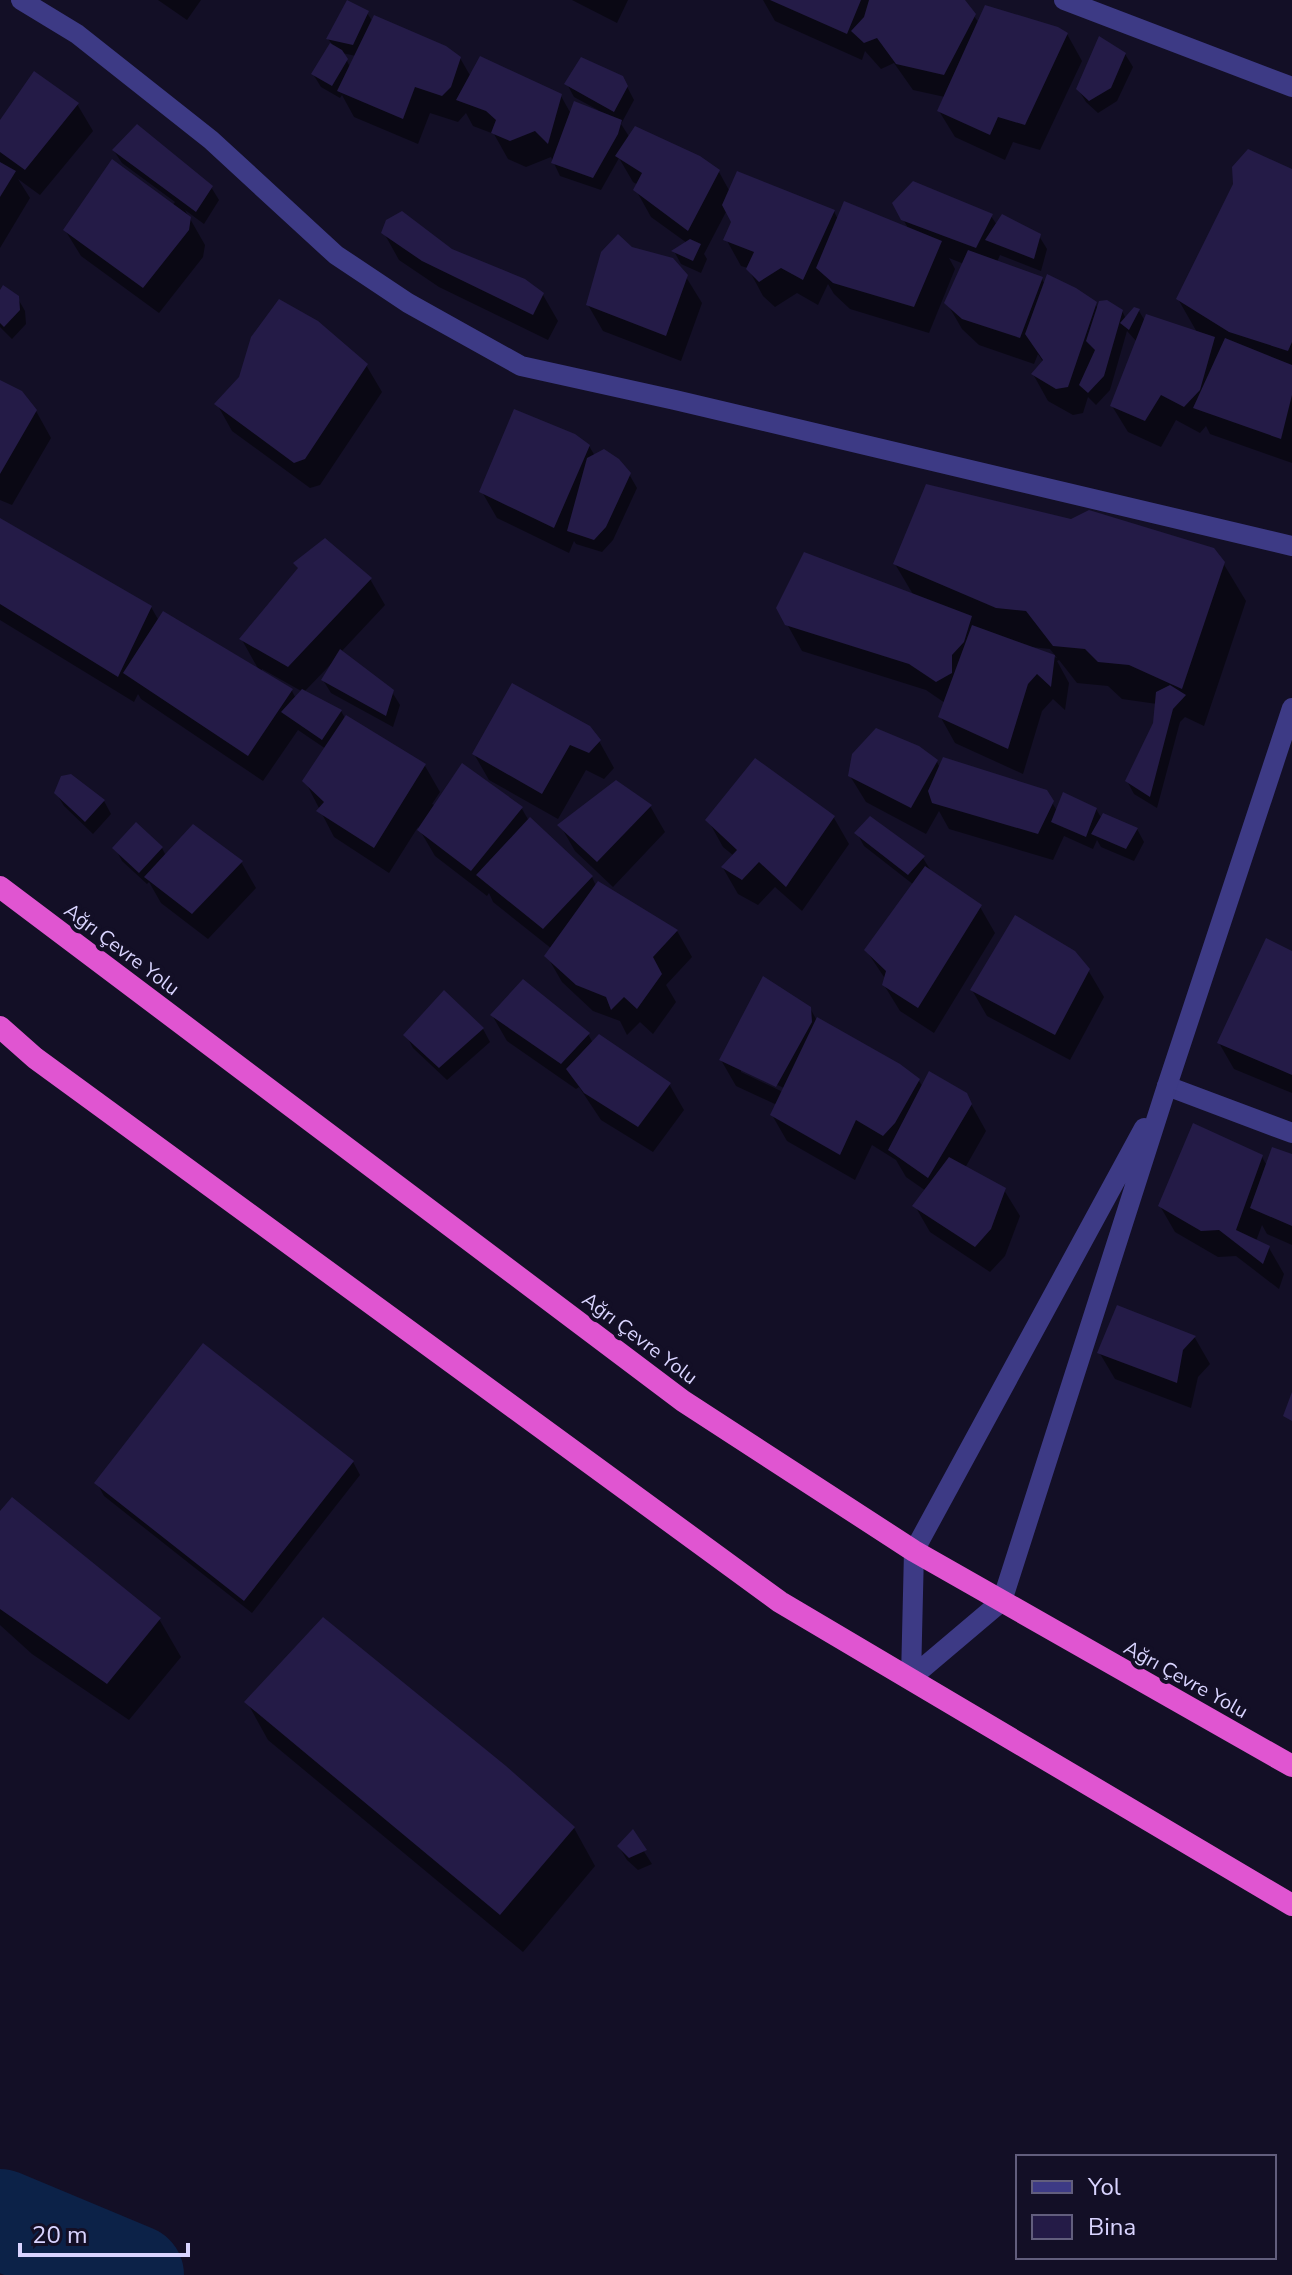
<svg xmlns="http://www.w3.org/2000/svg" width="1292" height="2275" viewBox="0 0 1292 2275" font-family="'Nunito Sans',sans-serif">
<style>
.shadow{fill:#0007;fill-rule:evenodd}
.lines{fill:none;stroke-linecap:round;stroke-linejoin:round}
.river{stroke:#0c2248;stroke-width:100}
.building{fill:#241b47}
.minor{stroke:#3d3a85;stroke-width:20}
.tertiary{stroke:#3d3a85;stroke-width:20}
.trunk{stroke:#e055d1;stroke-width:22}
.labels{text-anchor:middle;stroke-width:8;stroke-linejoin:round;paint-order:stroke}
.street-label{font-size:20px;fill:#d9d4ff;stroke:#130f26}
</style>
<rect width="100%" height="100%" fill="#130f26"/>
<!-- shadow -->
<path class="shadow" d="M158,0H201L187,20Z
M572,0H628L617,23Z
M763,0H962L979,23L1067,34L1082,61L1040,150L1013,142L1005,160L955,137L939,111L945,97L913,90L894,63L881,69L865,51L862,60L775,21Z
M367,13L373,22L460,58L471,77L561,96L571,114L597,113L598,110L574,97L567,84L622,77L634,100L621,124L630,138L719,172L730,192L834,211L838,220L909,230L895,204L991,216L997,225L1039,236L1047,249L1041,271L1000,255L997,262L1042,279L1045,285L1095,303L1098,309L1122,311L1126,319L1135,310L1139,311L1145,321L1198,334L1178,299L1292,172V463L1210,434L1206,426L1200,433L1176,420L1161,447L1128,432L1112,406L1137,342L1127,331L1110,390L1096,405L1088,397L1083,413L1073,415L1048,401L1033,374L1043,362L1038,354L1034,364L979,345L962,329L947,303L964,264L949,258L955,269L929,333L850,309L834,294L828,284L818,305L797,293L775,307L763,296L748,268L741,266L726,239L734,221L727,210L704,254L707,259L701,273L681,264L674,251L687,243L651,217L636,190L638,185L633,182L619,158L601,190L560,176L551,157L526,167L508,159L494,134L473,126L466,113L458,122L430,113L418,144L354,117L342,95L340,98L321,87L313,74L332,44L328,39ZM342,53L356,56L350,67L347,61Z
M1125,54L1133,67L1117,101L1098,113L1086,102L1078,89Z
M77,104L93,131L40,195L18,179L30,198L0,248V124Z
M114,151L211,187L219,200L204,224L185,210L205,245L203,257L159,313L81,256L65,230L172,206L175,202L122,163Z
M384,233L450,251L543,295L558,321L548,340L439,287L399,260Z
M686,277L702,303L681,361L603,331L588,305Z
M0,294L17,297L25,311L26,324L12,339L0,327Z
M366,365L382,392L320,485L310,488L232,431L217,404Z
M0,382L36,411L51,438L12,505L0,500Z
M589,446L595,456L629,474L637,488L613,540L602,552L576,544L574,541L569,553L497,518L482,492Z
M0,520L151,607L159,621L260,672L242,640L370,579L385,605L341,652L392,692L400,705L393,727L331,693L323,680L332,665L331,664L304,692L341,711L346,720L425,766L440,792L432,804L436,806L463,766L522,809L529,821L592,877L596,886L677,931L692,957L666,985L676,1002L653,1034L640,1022L627,1035L620,1021L593,1011L562,982L547,956L552,949L493,902L489,893L487,896L435,856L418,827L389,873L334,837L305,781L326,749L298,730L263,781L141,699L138,694L134,702L0,620ZM262,669L303,692L296,699L292,691L261,672Z
M1223,563L1246,601L1204,726L1185,717L1180,722L1157,808L1134,794L1127,781L1155,724L1157,704L1122,699L1108,686L1077,683L1059,660L1057,661L1069,683L1065,710L1053,699L1042,711L1023,774L955,743L940,716L945,703L926,690L802,651L787,624L914,596L895,564ZM1031,647L1050,649L1057,658L1031,648Z
M599,741L614,768L604,779L586,770L558,819L489,780L474,754Z
M918,748L937,762L940,768L1046,792L1057,811L1096,809L1102,819L1137,829L1144,842L1134,861L1101,847L1097,840L1093,849L1064,836L1053,860L949,829L939,811L926,834L866,802L850,776Z
M56,793L104,801L111,814L93,834L64,806Z
M650,806L665,832L613,887L575,851L560,825Z
M834,818L849,844L802,911L775,887L758,905L738,894L723,868L734,856L723,847L708,820Z
M857,833L923,858L931,871L980,907L995,933L934,1033L900,1011L884,985L886,980L866,950L914,885L864,846Z
M115,848H162L166,856L241,862L256,888L208,939L161,903L149,882L147,884L122,861Z
M1292,954V1093L1234,1069L1219,1043Z
M1088,970L1104,997L1070,1060L987,1016L972,990Z
M810,1008L816,1019L919,1081L923,1087L966,1095L986,1131L965,1168L1004,1190L1020,1216L1005,1256L990,1272L930,1232L915,1206L926,1191L906,1177L896,1160L872,1145L855,1180L787,1141L772,1115L777,1105L736,1086L721,1060ZM741,1068L786,1089L785,1093L741,1072Z
M492,1015L588,1034L593,1043L669,1084L684,1110L653,1152L601,1120L579,1087L576,1089L507,1041Z
M483,1029L490,1042L447,1080L413,1048L406,1035Z
M1262,1157L1267,1166L1292,1157V1245L1267,1234L1262,1225L1256,1241L1269,1248L1284,1274L1279,1289L1236,1256L1218,1257L1175,1232L1160,1206Z
M1118,1307L1195,1338L1210,1364L1198,1377L1191,1408L1115,1379L1099,1352Z
M353,1462L360,1475L252,1613L104,1496L97,1483Z
M0,1514L159,1619L181,1657L129,1720L32,1654L0,1625Z
M247,1702L574,1828L595,1866L523,1952L268,1740Z
M632,1833L652,1864L638,1870L627,1860L619,1847Z"/>
<g class="lines">
<!-- river -->
<path class="river" d="M0,2219L134,2275"/>
</g>
<!-- building -->
<path class="building" d="M347,0L369,11L353,45L326,39Z
M770,0H861L847,34Z
M869,0H965L976,14L944,75L896,64L877,38L864,43L851,31L864,17Z
M985,5L1058,27L1068,33L1025,125L998,117L990,135L937,111Z
M374,15L446,46L461,57L451,87L442,96L415,87L403,119L337,91Z
M1099,36L1126,53L1111,88L1089,101L1076,89Z
M330,43L342,50L348,59L332,86L311,74Z
M480,56L562,94L548,144L535,131L510,141L491,133L496,120L486,111L456,100Z
M581,57L623,76L628,86L614,112L564,84Z
M34,71L79,103L25,170L0,152V120Z
M574,101L622,120L618,134L593,178L551,163Z
M137,124L213,186L196,212L112,150Z
M635,126L700,156L720,170L688,231L633,190L642,173L615,156Z
M1248,149L1292,169V342L1288,351L1229,332L1176,299L1233,184L1232,167Z
M112,159L191,217L189,230L143,288L63,230Z
M0,162L16,171L0,197Z
M737,171L835,210L803,280L781,268L759,282L746,269L754,252L723,240L731,222L722,205Z
M913,181L993,214L976,248L901,220L892,203Z
M844,201L942,241L914,307L833,283L816,268Z
M402,211L452,249L525,279L544,293L533,315L422,261L381,233L386,220Z
M1002,214L1041,234L1034,259L985,240Z
M618,234L632,247L673,258L688,275L666,336L586,305L601,252Z
M690,239L701,244L693,261L671,251Z
M968,250L1043,277L1020,338L962,319L944,303Z
M1047,274L1076,288L1097,302L1068,387L1056,389L1031,374L1043,360L1025,334Z
M3,285L19,296L20,310L4,327L0,323V290Z
M279,299L318,321L368,364L305,459L294,463L214,404L239,377L251,337Z
M1107,300L1123,310L1104,376L1088,393L1079,385L1095,350L1086,341L1099,301Z
M1134,307L1140,309L1129,330L1120,323Z
M1146,314L1215,337L1200,390L1184,407L1161,395L1145,421L1110,406Z
M1225,338L1292,365V395L1281,439L1193,408Z
M0,380L22,391L37,410L0,474Z
M514,409L575,434L590,445L554,528L479,492Z
M604,449L619,459L631,473L606,527L594,540L567,531L587,458Z
M926,484L1071,519L1089,510L1214,548L1225,562L1182,689L1129,665L1098,662L1085,649L1053,646L1026,611L996,608L893,564Z
M0,518L152,606L118,677L0,604Z
M325,538L372,578L288,667L239,639L298,568L293,563Z
M804,552L972,616L964,642L952,655V673L936,682L909,664L785,625L776,608Z
M163,611L293,689L248,756L123,673Z
M972,625L1055,655L1051,687L1037,674L1028,684L1008,749L938,717Z
M340,649L394,690L386,716L321,680Z
M512,683L590,726L601,740L589,753L570,745L542,794L472,754Z
M1170,685L1186,695L1173,709L1150,797L1125,781L1153,723L1156,692Z
M302,689L342,710L322,740L281,712Z
M346,715L426,764L374,848L316,811L324,802L302,781Z
M876,728L919,746L938,760L911,808L848,776L852,754Z
M943,757L1047,790L1054,801L1038,834L932,803L928,791Z
M755,758L835,816L786,887L759,862L742,880L721,867L737,850L705,820Z
M462,763L523,807L471,871L417,830Z
M71,774L105,800L85,822L54,793L61,776Z
M616,780L652,805L597,862L557,825Z
M1063,792L1097,808L1086,837L1051,822Z
M1103,813L1138,828L1126,849L1091,834Z
M870,816L925,856L908,875L854,833Z
M530,817L593,876L543,929L476,875Z
M136,822L163,847L139,873L112,848Z
M193,824L243,861L192,914L144,877Z
M925,866L982,905L918,1008L882,985L886,971L864,950Z
M598,881L678,930L653,957L662,974L637,1009L624,997L611,1010L606,997L576,985L544,956Z
M1015,915L1075,951L1090,969L1055,1035L970,990Z
M1266,938L1292,951V1075L1217,1043Z
M763,976L811,1007L812,1022L776,1087L719,1060Z
M523,979L590,1033L561,1064L490,1015Z
M444,990L484,1028L439,1068L403,1035Z
M817,1017L900,1064L920,1079L895,1123L883,1136L856,1120L840,1155L770,1115Z
M599,1034L671,1083L638,1127L584,1093L566,1069Z
M929,1071L967,1093L972,1104L928,1178L888,1150Z
M1193,1123L1263,1155L1236,1230L1270,1246L1263,1264L1219,1230L1201,1231L1158,1206Z
M1272,1147L1292,1154V1226L1250,1208Z
M949,1157L1006,1188L991,1229L975,1247L912,1206Z
M1117,1305L1196,1336L1183,1350L1177,1383L1097,1353Z
M203,1343L354,1461L244,1601L94,1483Z
M1292,1392V1421L1283,1416Z
M12,1497L161,1618L107,1684L0,1609V1511Z
M323,1617L506,1766L575,1827L500,1915L244,1702Z
M633,1829L647,1850L629,1858L617,1846Z"/>
<g class="lines">
<!-- minor -->
<path class="minor" d="M21,0L77,34L211,140L336,255L408,303L521,366L675,400L1292,546
M1064,0L1292,87
M1167,1086L1292,1133"/>
<!-- tertiary -->
<path class="tertiary" d="M911,1678L1002,1601L1167,1086L1292,708
M911,1678L914,1551L1144,1128"/>
<!-- trunk -->
<path class="trunk" d="M0,887L683,1401L914,1551L1292,1766
M0,1027L35,1058L780,1602L1292,1905"/>
</g>
<g class="labels">
<!-- street labels -->
<g class="street-label">
<text transform="translate(122 949) rotate(37)" y="7">Ağrı Çevre Yolu</text>
<text transform="translate(640 1338) rotate(37)" y="7">Ağrı Çevre Yolu</text>
<text transform="translate(1186 1679) rotate(29)" y="7">Ağrı Çevre Yolu</text>
</g>
</g>
<!-- legend -->
<rect x="1016" y="2155" width="260" height="104" fill="#130f26" stroke="#625e7d" stroke-width="2"/>
<rect x="1032" y="2181" width="40" height="12" fill="#3d3a85" stroke="#625e7d" stroke-width="2"/>
<text x="1088" y="2195" font-size="24" fill="#d9d4ff">Yol</text>
<rect x="1032" y="2215" width="40" height="24" fill="#241b47" stroke="#625e7d" stroke-width="2"/>
<text x="1088" y="2235" font-size="24" fill="#d9d4ff">Bina</text>
<!-- scale -->
<path d="M20 2243v12h168v-12" fill="none" stroke="#d9d4ff" stroke-width="4"/>
<text x="32" y="2243" font-size="24" fill="#d9d4ff" stroke="#130f26" stroke-width="6" paint-order="stroke">20 m</text>
</svg>
